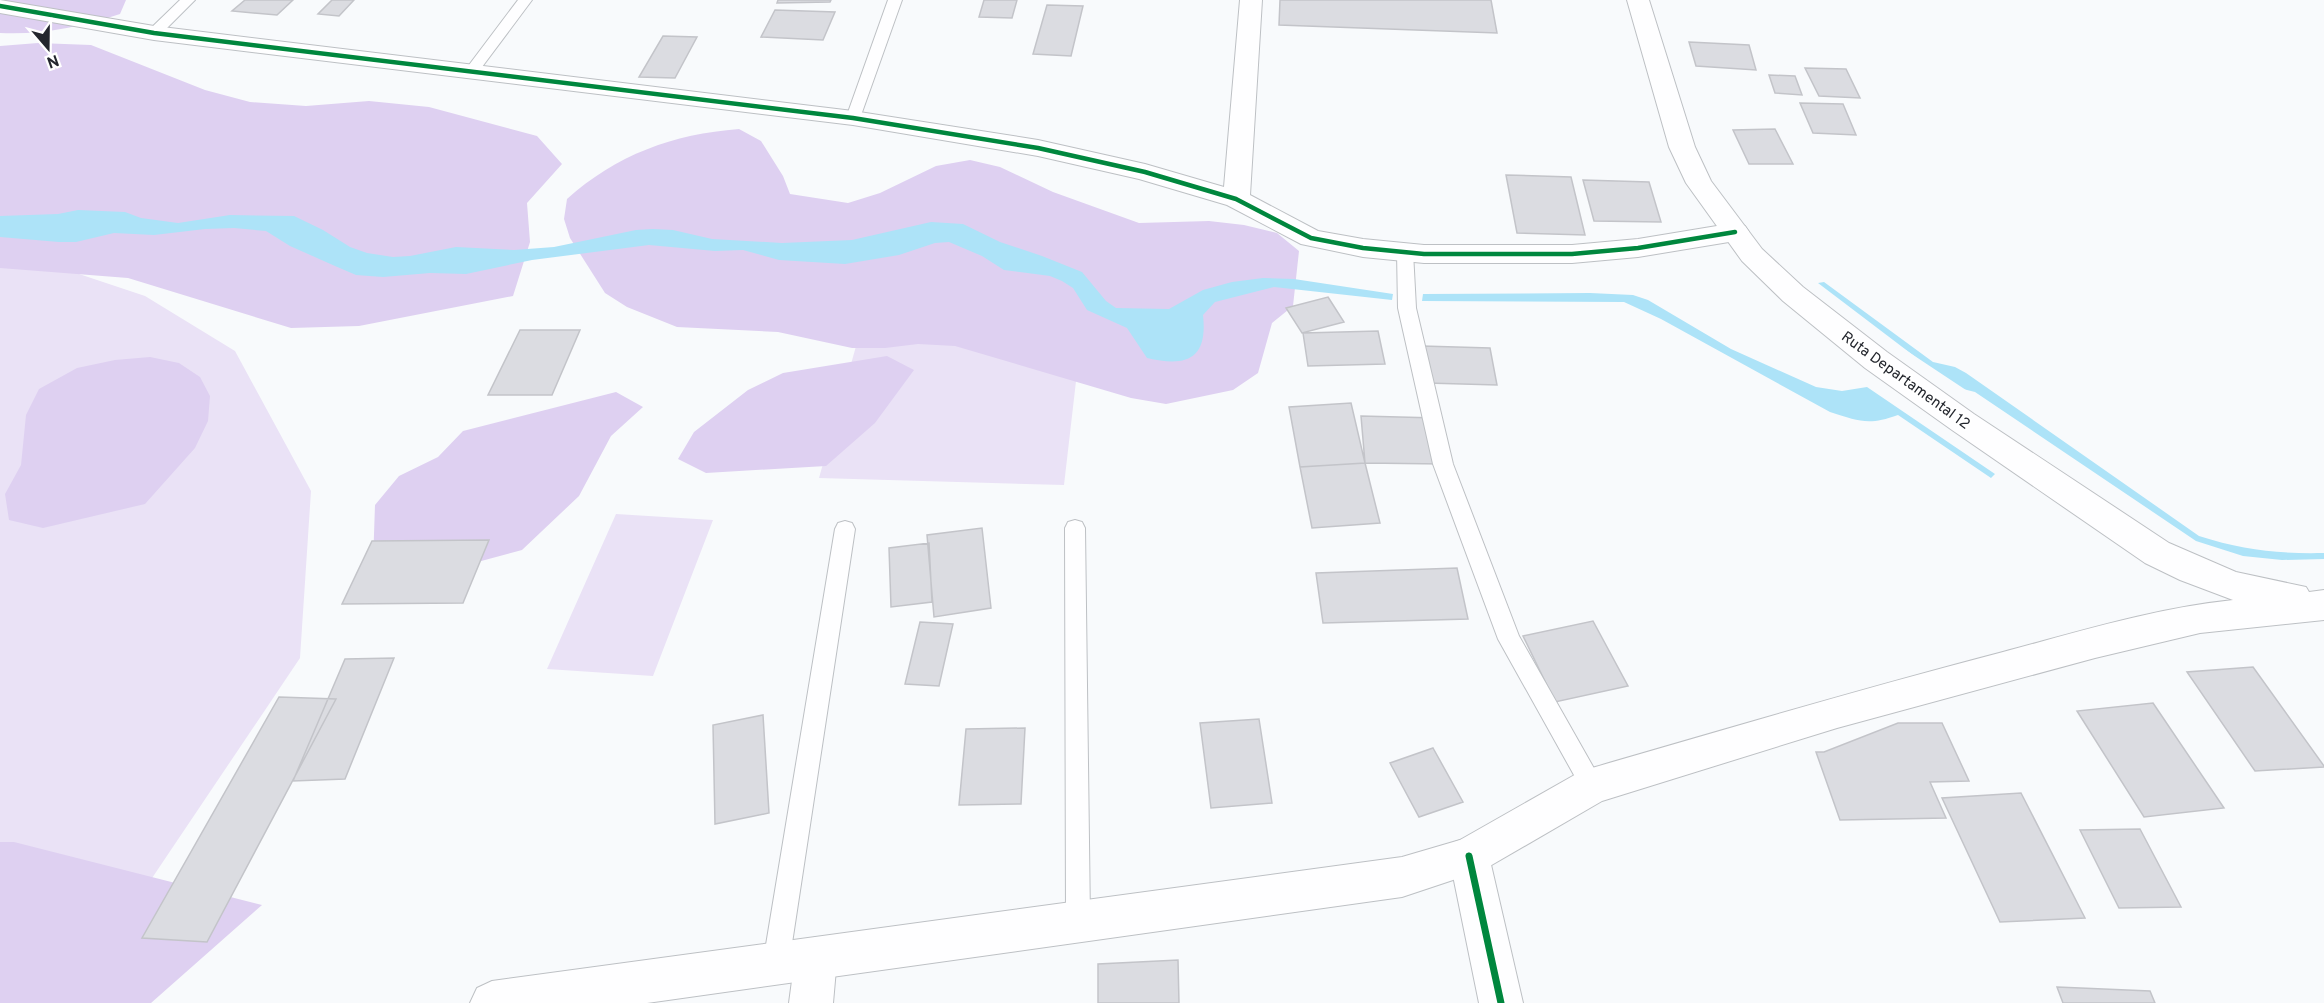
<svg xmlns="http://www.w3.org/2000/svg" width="2324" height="1003" viewBox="0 0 2324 1003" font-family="Overpass,sans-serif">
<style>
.green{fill:#eae2f6}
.forest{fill:#ded0f1}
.water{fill:#ade3f8}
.pier{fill:#f8fafc}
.building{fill:#dbdce1;stroke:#c3c4c9;stroke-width:1.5}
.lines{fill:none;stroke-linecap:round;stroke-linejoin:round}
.lane-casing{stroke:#bdc0c4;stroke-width:2}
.street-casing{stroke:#bdc0c4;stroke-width:2}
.secondary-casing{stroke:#bdc0c4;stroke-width:2}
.lane{fill:#fefeff;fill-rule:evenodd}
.street{fill:#fefeff;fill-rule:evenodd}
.secondary{fill:#fefeff;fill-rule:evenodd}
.cycleway-far1-casing{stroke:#fff;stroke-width:8}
.cycleway-casing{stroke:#fff;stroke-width:10}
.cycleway-far1{stroke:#00873e;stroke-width:4.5}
.cycleway{stroke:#00873e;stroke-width:7}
.labels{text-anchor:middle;stroke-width:4.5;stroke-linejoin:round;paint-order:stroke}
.street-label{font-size:15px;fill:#23262d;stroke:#fff}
</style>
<rect width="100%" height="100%" fill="#f8fafc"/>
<!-- green -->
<path class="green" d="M31,258L145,296L235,351L311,491L300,658L68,1003H0V261Z
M860,332L1081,338L1064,485L819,478Z
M616,514L713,520L653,676L547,669Z"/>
<!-- forest -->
<path class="forest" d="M0,0H126L120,14C80,27 42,35 0,33Z
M38,43L91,45L205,90L250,102L306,106L369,101L429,107L537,136L562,164L527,203L530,242L513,296L359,326L291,328L128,278L0,268V46Z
M739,129L761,141L783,176L790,194L848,203L880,193L936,166L970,160L1000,167L1053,192L1139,223L1209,221L1244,225L1277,233L1299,251L1293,306L1272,323L1258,373L1233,390L1166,404L1131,398L955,346L918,344L885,348H852L778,332L677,327L627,307L605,293L570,238L564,219L567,199C616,155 673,134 739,129Z
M887,356L914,370L875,423L826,466L706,473L678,459L694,432L748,390L783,373Z
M150,357L179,363L200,377L210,396L208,421L195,448L145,504L43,528L9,520L5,494L21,465L26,415L39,389L77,368L115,360Z
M616,392L643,407L611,436L579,496L522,550L396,584L373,564L375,505L399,476L438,457L463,431Z
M0,842H14L262,905L151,1003H0Z"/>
<!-- water -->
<path class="water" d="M78,210L125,212L141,218L178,223L230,215L294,216L323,230L350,247L367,253L393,257L410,256L456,247L514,250L554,247L636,230L653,229L673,230L712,239L782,243L852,240L931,222L963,224L1000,242L1042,256L1082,272L1106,301L1116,308L1169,309L1203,290L1232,282L1263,278L1294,279L1393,294L1392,300L1274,287L1215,302L1203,315C1208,360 1186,367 1147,358L1127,328L1087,310L1073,288L1062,281L1050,276L1004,270L982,256L949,242L935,243L899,255L845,264L779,260L743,250L715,251L649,245L532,260L466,274L430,273L383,277L356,275L335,266L290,246L266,231L234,228L205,229L154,235L114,233L76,242H59L0,237V216L58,214Z
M1824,282L1933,362L1955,367L1966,373L2199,536C2243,550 2278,554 2324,553V559L2282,560L2243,556L2196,541L1975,392L1955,387L1818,283Z
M1590,293L1633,295L1648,300L1731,349L1816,387L1842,391L1867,387L1995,474L1991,478L1898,415C1868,426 1859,421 1830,412L1661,319L1624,302L1422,301L1423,294Z"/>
<!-- pier -->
<path class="pier" d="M1886,337L1972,394L1953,389L1919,366V362Z"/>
<!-- building -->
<path class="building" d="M245,0H293L277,15L232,11Z
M332,0H354L339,16L318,14Z
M778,0H831L830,2L777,3Z
M984,0H1017L1012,18L979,17Z
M1280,0H1491L1497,33L1279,25Z
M1047,5L1083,6L1071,56L1033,54Z
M775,10L835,12L823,40L761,37Z
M663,36L697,37L675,78L639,77Z
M1689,42L1749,45L1756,70L1696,66Z
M1805,68L1846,69L1860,98L1819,96Z
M1769,75L1795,76L1802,95L1775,93Z
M1800,103L1843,104L1856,135L1813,133Z
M1775,129L1793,164H1749L1733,130Z
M1506,175L1571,177L1585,235L1517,233Z
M1583,180L1649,182L1661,222L1594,221Z
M1328,297L1344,322L1302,333L1286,308Z
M520,330H580L552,395H488Z
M1378,331L1385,364L1308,366L1303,333Z
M1422,346L1490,348L1497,385L1427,383Z
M1351,403L1365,463L1300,467L1289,407Z
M1361,416L1437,418L1443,464L1365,463Z
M1365,463L1380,523L1312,528L1300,467Z
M982,528L991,608L934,617L927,535Z
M489,540L463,603L342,604L372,541Z
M929,543L932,602L891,607L889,548Z
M1457,568L1468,619L1323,623L1316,573Z
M1593,621L1628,686L1555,702L1523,636Z
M920,622L953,624L939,686L905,684Z
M394,658L345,779L293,781L345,659Z
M2253,667L2324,766V767L2255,771L2187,672Z
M279,697L336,699L207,942L142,938Z
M2153,703L2224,808L2144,817L2077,711Z
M763,715L769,813L715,824L713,725Z
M1259,719L1272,803L1211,808L1200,723Z
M1898,723H1942L1969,781L1930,782L1946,818L1840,820L1816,752H1824Z
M1025,728L1021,804L959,805L966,729Z
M1433,748L1463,802L1419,817L1390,763Z
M2021,793L2085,918L2000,922L1942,798Z
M2140,829L2181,907L2119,908L2080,830Z
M1178,960L1179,1003H1098V964Z
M2057,987L2150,991L2155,1003H2063Z"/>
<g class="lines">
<defs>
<path id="lane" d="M180,0H195L159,36H149L147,33L149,30Z
M518,0H532L476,75H466L464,72L466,69Z
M888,0H902L860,118L853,122L848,121L846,118Z
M1405,247L1411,248L1413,252L1416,308L1453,464L1519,636L1604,786L1600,793L1592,797L1584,793L1498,639L1433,464L1398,308L1397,252L1399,248Z
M1075,520L1082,522L1085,528L1090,920L1087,929L1078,932L1069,929L1066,920L1065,528L1068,522Z
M845,521L852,523L855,529L789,963L785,972L776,976L767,972L763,963L835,529L838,523Z"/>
<path id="street" d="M0,0L154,26L853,111L1038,140L1145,164L1224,187L1240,0H1262L1250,195L1318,231L1363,239L1424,245H1572L1638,239L1735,223L1745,226L1749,232L1745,238L1735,241L1638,257L1572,263H1424L1363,257L1301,244L1227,205L1139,179L1038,156L853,125L154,40L0,13Z
M1469,837L1483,842L1489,856L1523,1003H1479L1449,856L1455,842Z
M816,937L831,943L837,958L833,1003H789L795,958L801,943Z"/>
<path id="secondary" d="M1627,0H1649L1695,147L1711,181L1762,249L1803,287L1887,352L1974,414L2169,543L2236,572L2306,587L2309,592L2324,590V620L2200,633L2095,658L1837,728L1602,801L1483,870L1402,897L647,1003H470L477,988L492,981L1402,857L1460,840L1578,773L1592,768C1729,728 1865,688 2003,652C2078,632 2155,608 2233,600L2180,580L2145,563L1952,430L1865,368L1783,301L1742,261L1686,183L1669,147Z"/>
</defs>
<!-- lane casing -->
<use href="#lane" class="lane-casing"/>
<!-- street casing -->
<use href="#street" class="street-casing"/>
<!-- secondary casing -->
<use href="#secondary" class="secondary-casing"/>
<!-- lane -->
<use href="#lane" class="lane"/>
<!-- street -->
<use href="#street" class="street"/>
<!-- secondary -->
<use href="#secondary" class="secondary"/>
<defs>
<path id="cycleway-far1" d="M0,6L154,33L853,118L1038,148L1145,172L1236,199L1311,238L1363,248L1424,254H1572L1638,248L1735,232"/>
<path id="cycleway" d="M1469,856L1501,1003"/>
</defs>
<!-- cycleway-far1 casing -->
<use href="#cycleway-far1" class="cycleway-far1-casing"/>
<!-- cycleway casing -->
<use href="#cycleway" class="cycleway-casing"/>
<!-- cycleway-far1 -->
<use href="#cycleway-far1" class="cycleway-far1"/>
<!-- cycleway -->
<use href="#cycleway" class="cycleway"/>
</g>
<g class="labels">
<!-- street labels -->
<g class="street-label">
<text transform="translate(1906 380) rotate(36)" y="5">Ruta Departamental 12</text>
</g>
</g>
<!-- north arrow -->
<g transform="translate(48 48) rotate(160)" stroke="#ffffff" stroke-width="4.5" paint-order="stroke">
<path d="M0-4.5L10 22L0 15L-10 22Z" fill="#23262d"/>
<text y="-9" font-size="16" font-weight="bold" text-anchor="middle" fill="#23262d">N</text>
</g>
</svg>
